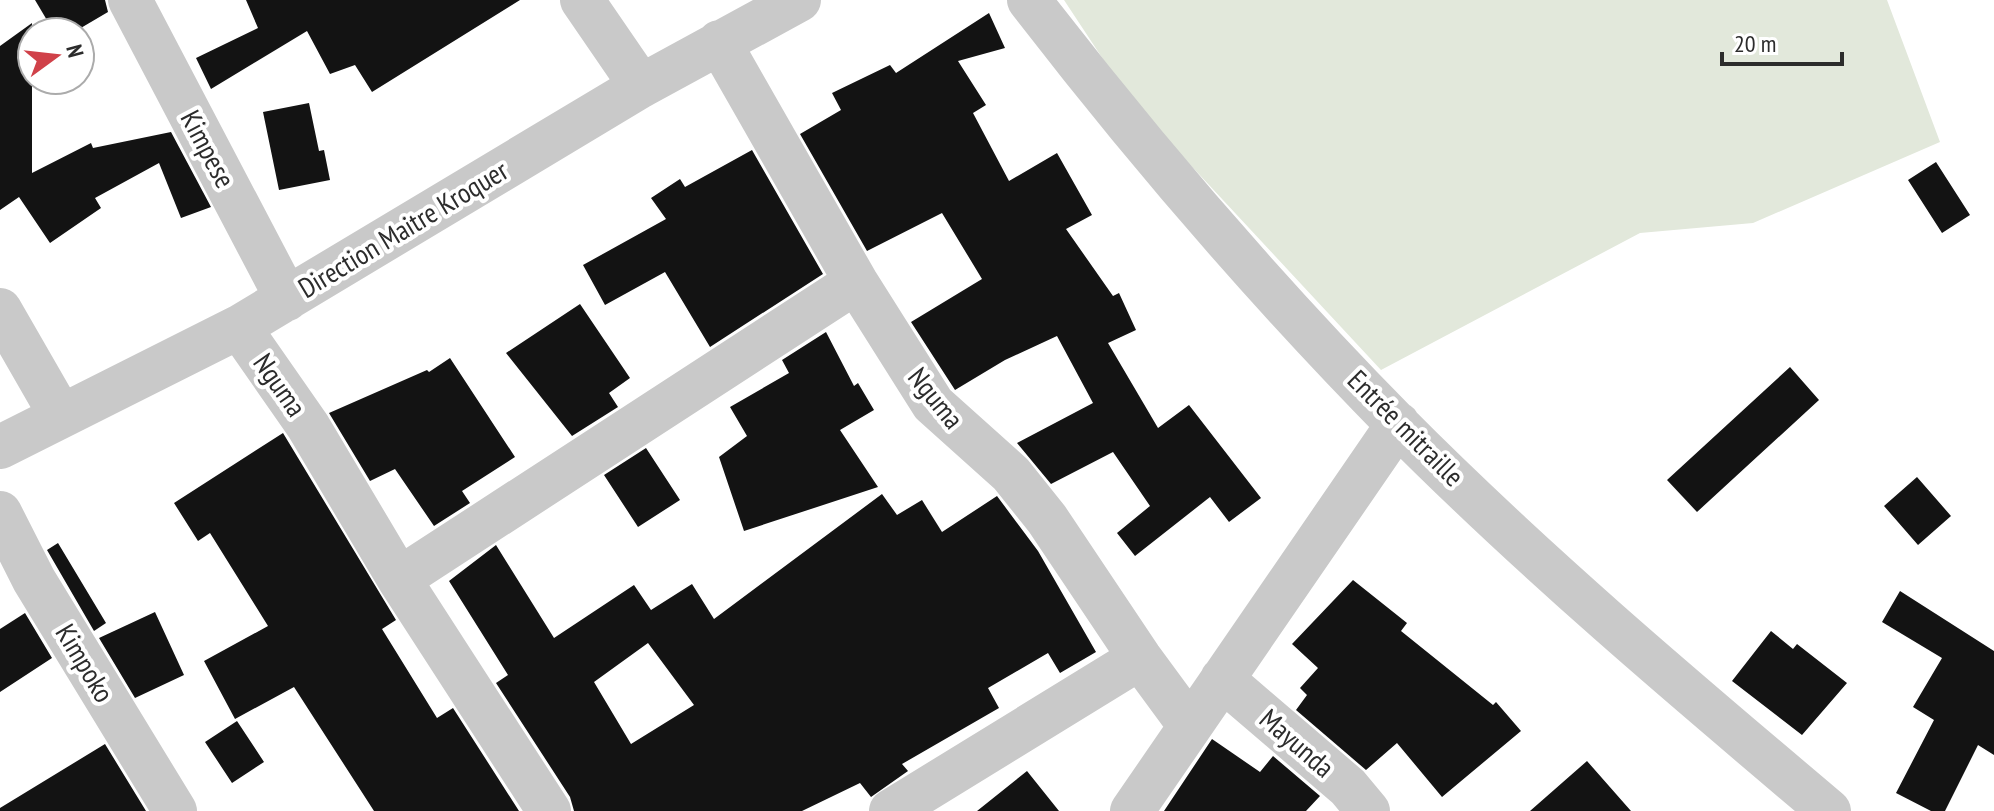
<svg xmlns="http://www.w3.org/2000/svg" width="1994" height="811" viewBox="0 0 1994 811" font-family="'PT Sans Narrow',sans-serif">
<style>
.green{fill:#e2e8db}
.building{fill:#131313;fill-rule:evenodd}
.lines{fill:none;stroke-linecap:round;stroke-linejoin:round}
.minor{stroke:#c9c9c9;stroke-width:44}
.labels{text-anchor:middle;stroke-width:8;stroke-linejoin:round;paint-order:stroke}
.street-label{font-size:28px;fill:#2c2c2c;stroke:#fff}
</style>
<rect width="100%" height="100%" fill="#fff"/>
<!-- green -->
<path class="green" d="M1064,0H1887L1940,142L1753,223L1640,233L1381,370L1130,100Z"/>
<!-- building -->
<path class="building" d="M35,0H105L108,12L74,32H54Z
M246,0H520L372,92L355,65L330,74L307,31L211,89L196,58L258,28Z
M989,13L1005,48L958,61L986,105L973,113L1009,181L1057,153L1092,215L1066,229L1113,296L1119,293L1136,330L1108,343L1158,428L1189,405L1261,498L1229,522L1210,497L1135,556L1117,533L1150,506L1113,452L1051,484L1017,443L1093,403L1057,336L1005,360L955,390L911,322L982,279L942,213L867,251L800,134L841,110L832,93L890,65L896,73Z
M32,23V173L91,143L93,148L171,132L211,207L181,218L159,163L95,198L101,208L50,243L19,197L0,210V46Z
M309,103L319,151L324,150L330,180L279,190L263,112Z
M752,150L823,274L710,347L665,272L605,305L583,265L666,219L651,198L680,179L685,187Z
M1936,162L1970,215L1942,233L1908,180Z
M580,304L630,378L609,393L618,407L572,436L506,353Z
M826,332L854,386L858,383L874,410L840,430L878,487L744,531L719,457L747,436L730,407L789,373L782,360Z
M450,358L515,457L462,491L470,503L434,526L395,469L370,481L329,413L427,370L429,372Z
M1790,367L1819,400L1697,512L1667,480Z
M283,433L396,620L382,629L437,718L453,708L519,811H374L294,687L235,719L204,661L268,626L210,533L198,541L174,503Z
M646,448L680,500L638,527L604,475Z
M1917,477L1951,516L1918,545L1884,506Z
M882,494L897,515L922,500L942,532L997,496L1038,551L1096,652L1060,673L1048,653L988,688L999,708L902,764L908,771L871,797L860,783L802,811H574L570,797L496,683L508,675L449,581L496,545L554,638L634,585L651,610L692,584L714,619ZM648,643L694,705L631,744L594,682Z
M58,543L106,623L94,631L47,550Z
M1353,580L1407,623L1401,631L1493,705L1496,702L1521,731L1442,797L1397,743L1366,770L1296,710L1307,695L1300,688L1318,668L1292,644Z
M1900,591L1994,651V755L1978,745L1945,811H1931L1896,793L1934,720L1913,707L1942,658L1882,622Z
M155,612L184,675L135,698L99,638Z
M25,613L52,658L0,692V629Z
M1771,631L1793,649L1797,644L1847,683L1802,735L1732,681Z
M237,721L264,762L232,783L205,742Z
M1212,739L1260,772L1273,756L1320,796L1306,811H1164Z
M105,744L146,811H0V808Z
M1587,761L1631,811H1530Z
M1027,771L1059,811H977Z"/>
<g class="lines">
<!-- minor -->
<path class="minor" d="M130,0L287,299
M582,0L641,86
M1029,0C1143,148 1266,291 1397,424C1533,561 1682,687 1829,811
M719,42L856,282L933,404L1011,474L1047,519L1140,658L1190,726
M0,310L61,416
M239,327L308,426L399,579L549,811
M0,447L239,327L641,86L799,0
M0,513L34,580L175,811
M399,579L856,282
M1222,679L1348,787L1368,811
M891,811L1140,658
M1132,811L1398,424"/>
</g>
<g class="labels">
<!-- street labels -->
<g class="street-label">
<text transform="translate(208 149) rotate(62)" y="10">Kimpese</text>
<text transform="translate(403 229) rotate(-31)" y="10">Direction Maitre Kroquer</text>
<text transform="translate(280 385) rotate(55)" y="10">Nguma</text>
<text transform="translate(936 398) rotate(51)" y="10">Nguma</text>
<text transform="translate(1406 428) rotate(45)" y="10">Entrée mitraille</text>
<text transform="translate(85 663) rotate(59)" y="10">Kimpoko</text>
<text transform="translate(1297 743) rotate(41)" y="10">Mayunda</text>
</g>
</g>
<!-- north arrow -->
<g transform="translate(56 56) rotate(75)"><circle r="38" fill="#ffffff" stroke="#ababab" stroke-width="2"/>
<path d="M0-6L14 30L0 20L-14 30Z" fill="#d04149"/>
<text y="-12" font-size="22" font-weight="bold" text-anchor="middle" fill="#2c2c2c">N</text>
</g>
<!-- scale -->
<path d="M1722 52v12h120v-12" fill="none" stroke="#2c2c2c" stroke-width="4"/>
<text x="1734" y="52" font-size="24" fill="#2c2c2c" stroke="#ffffff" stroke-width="6" paint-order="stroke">20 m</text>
</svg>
